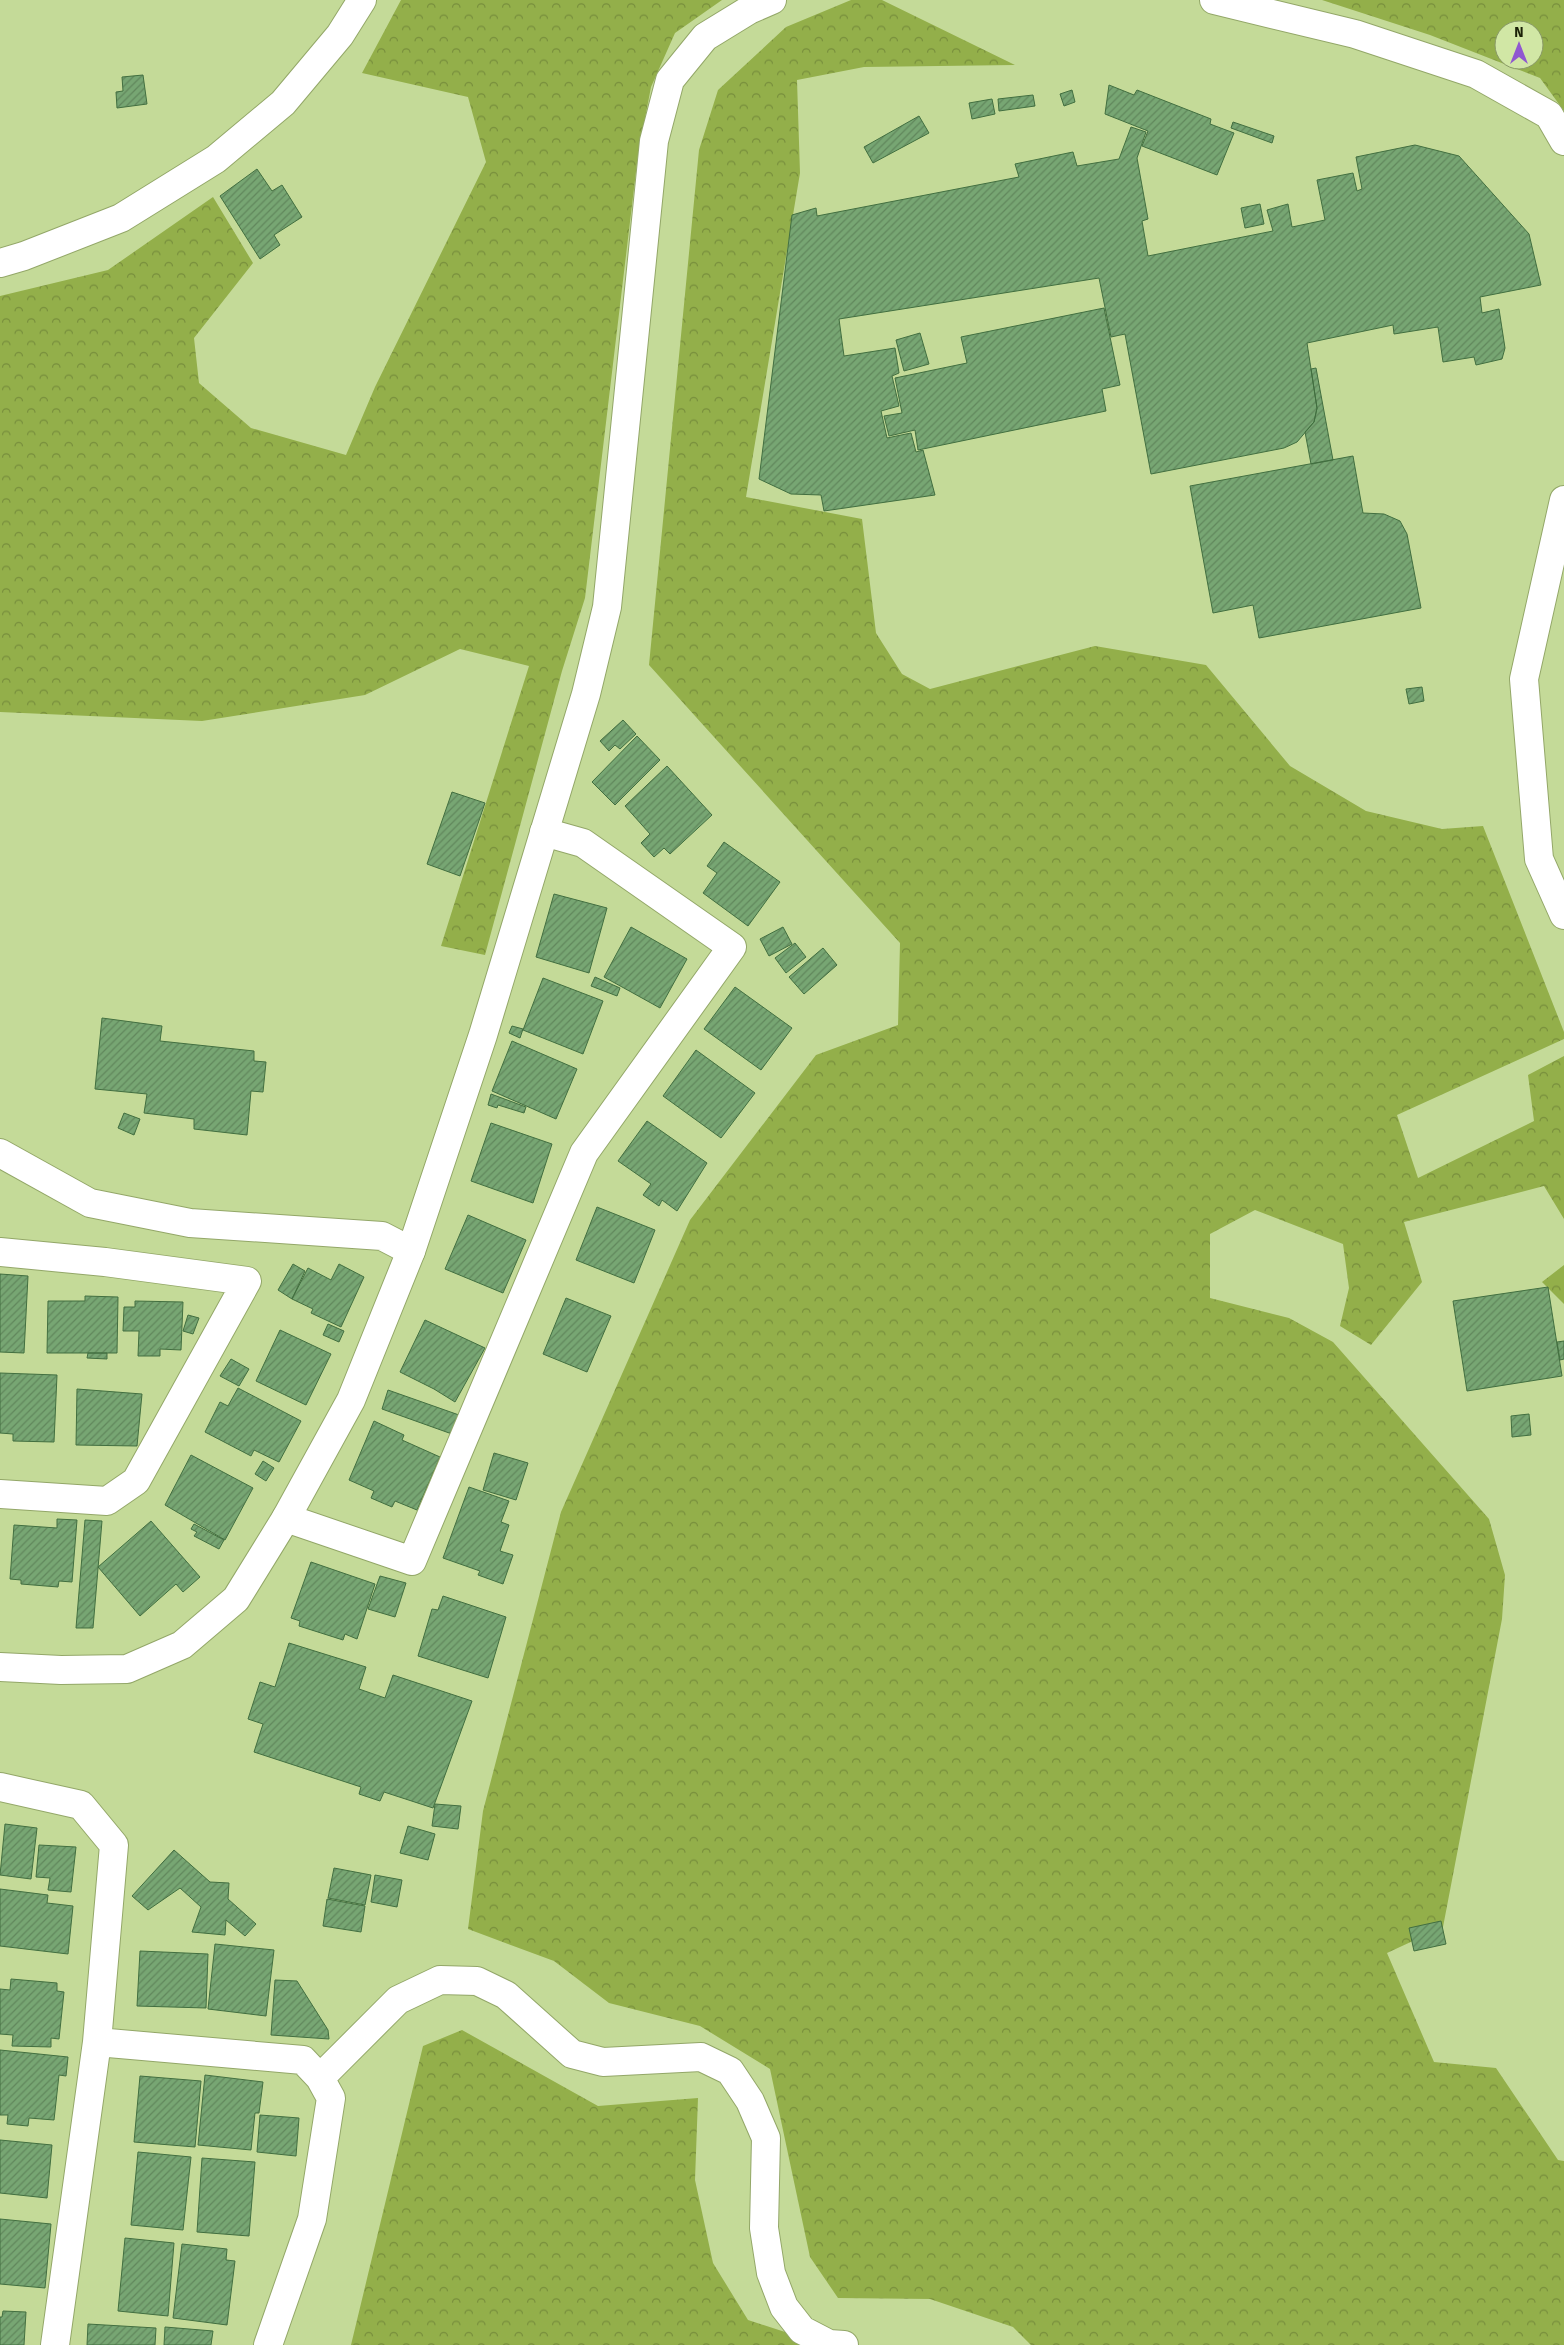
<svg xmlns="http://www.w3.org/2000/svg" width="1564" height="2345" viewBox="0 0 1564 2345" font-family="'Fira Sans',sans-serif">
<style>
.forest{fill:url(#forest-crowns);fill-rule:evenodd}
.building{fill:url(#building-hatch);stroke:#426f40}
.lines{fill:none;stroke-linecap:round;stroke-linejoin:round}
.street-casing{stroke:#93a768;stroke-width:30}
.secondary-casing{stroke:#93a768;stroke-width:30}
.street{stroke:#fff;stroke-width:28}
.secondary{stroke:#fff;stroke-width:28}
</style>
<defs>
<pattern id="forest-crowns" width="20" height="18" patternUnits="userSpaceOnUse" patternTransform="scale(1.25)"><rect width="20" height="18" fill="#93af4a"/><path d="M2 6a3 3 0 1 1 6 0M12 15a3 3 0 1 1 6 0" fill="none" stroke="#778e3c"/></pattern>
<pattern id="building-hatch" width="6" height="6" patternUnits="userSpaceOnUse" patternTransform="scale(1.25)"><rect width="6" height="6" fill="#77a673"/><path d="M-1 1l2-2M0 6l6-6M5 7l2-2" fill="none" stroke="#61875c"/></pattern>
</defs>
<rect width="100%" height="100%" fill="#c4da98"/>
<!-- forest -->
<path class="forest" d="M401,0H722L675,33L651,87L638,155L585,598L562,671L485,955L441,946L529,666L460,649L365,695L202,721L0,712V296L108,270L213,197L253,263L194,338L199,383L251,428L346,455L375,387L486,162L468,97L362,73Z
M851,0H882L1015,65L864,67L797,80L800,173L746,497L862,519L876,633L902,674L930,689L1095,646L1206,665L1290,766L1366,811L1442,829L1483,826L1564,1032V1039L1397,1115L1418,1178L1534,1121L1528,1075L1564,1056V1219L1544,1186L1404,1222L1422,1282L1371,1345L1340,1326L1349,1288L1343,1244L1255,1210L1210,1234V1298L1289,1318L1333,1342L1489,1519L1505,1575L1502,1619L1443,1927L1387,1953L1434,2062L1496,2068L1558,2160L1564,2161V2345H1031L1013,2327L930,2299L838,2298L810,2257L770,2069L700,2026L609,2003L554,1961L468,1929L483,1811L561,1512L690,1220L816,1055L898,1025L900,943L649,665L699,150L718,90L786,27Z
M1322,0H1564V111L1540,78L1430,35ZM1504,30H1534V60H1504Z
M1564,1265V1304L1542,1282Z
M462,2030L598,2106L698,2098L695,2180L713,2263L748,2320L825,2345H351L423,2046Z"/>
<!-- building -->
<path class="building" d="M143,75L147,104L117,108L116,92L123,91L122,77Z
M1109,85L1134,95L1137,90L1211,119L1210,124L1234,133L1217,175L1142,146L1148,131L1105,114Z
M1072,90L1075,102L1064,106L1060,94Z
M1033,95L1035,106L999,111L998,99Z
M992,99L995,114L972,119L969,103Z
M919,116L929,133L873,163L864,147Z
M1233,122L1274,136L1272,143L1231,128Z
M1131,127L1146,132L1137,158L1148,219L1142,221L1148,256L1273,231L1267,210L1288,204L1292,227L1325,220L1317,180L1353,173L1357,191L1362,189L1356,157L1415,145L1459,156L1529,234L1541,285L1480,297L1482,313L1499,309L1505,348L1502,359L1476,365L1474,357L1443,362L1438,327L1394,334L1393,325L1307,343L1317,408L1314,422L1297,442L1284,448L1151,474L1125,334L1111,337L1099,278L839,319L844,356L895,348L899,373L892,376L899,406L881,411L887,438L911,433L916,452L923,450L935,495L824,511L821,495L791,494L759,479L792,215L816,208L817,216L1019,177L1015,164L1073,152L1077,166L1119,159Z
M257,169L272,191L282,185L302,217L274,235L280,245L260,259L220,196Z
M1260,204L1264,224L1245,228L1241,208Z
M1104,308L1120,385L1102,389L1106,411L918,450L915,430L889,436L884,416L902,413L895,378L967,363L961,337Z
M920,333L929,364L904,371L896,340Z
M1316,368L1333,460L1311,464L1305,432L1314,422L1317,408L1311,369Z
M1353,456L1363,513L1384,514L1400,521L1407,534L1421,608L1259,638L1253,605L1213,613L1190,486Z
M1422,687L1424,701L1409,704L1406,689Z
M623,720L636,734L620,749L615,745L609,751L600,741Z
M637,736L660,760L615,805L592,782Z
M667,766L712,815L670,854L664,848L654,857L641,843L650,834L625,806Z
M452,792L485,803L460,876L427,864Z
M724,842L780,882L748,926L703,893L717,873L707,866Z
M554,894L607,908L589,973L536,957Z
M631,927L687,959L660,1008L604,977Z
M783,927L792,944L769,956L760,939Z
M795,943L806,957L786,973L775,958Z
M823,948L837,965L804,994L789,977Z
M595,977L620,988L617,996L591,986Z
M543,978L603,1001L583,1054L523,1030Z
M735,987L792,1028L761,1070L704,1029Z
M102,1018L162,1026L160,1041L254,1051V1061L266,1062L263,1092L251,1091L247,1135L194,1129V1119L144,1113L147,1094L95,1089Z
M512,1026L523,1029L520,1038L509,1033Z
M512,1041L577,1069L556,1119L492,1091Z
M696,1050L755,1093L721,1138L663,1096Z
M491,1094L526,1107L524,1113L498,1105L497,1108L488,1105Z
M124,1113L140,1119L134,1135L118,1128Z
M647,1121L707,1163L677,1211L662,1200L659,1206L643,1195L651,1184L618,1161Z
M491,1123L552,1144L533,1203L471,1181Z
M597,1207L655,1230L634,1283L576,1260Z
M468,1215L526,1240L503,1293L445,1269Z
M293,1264L305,1271L292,1299L278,1290Z
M339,1264L364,1277L341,1327L311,1313L313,1309L292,1299L308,1268L331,1280Z
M0,1274L28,1276L24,1353L0,1352Z
M1548,1287L1562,1376L1467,1391L1453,1301Z
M85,1296L118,1297L117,1353H47L48,1301H85Z
M566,1298L611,1316L587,1372L543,1354Z
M135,1301L183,1302L181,1350L160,1349V1356H138L139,1331H123L124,1307H135Z
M188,1315L199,1318L193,1334L183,1331Z
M425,1320L485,1348L455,1402L434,1389L400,1372Z
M328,1324L344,1331L339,1342L323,1335Z
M280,1330L331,1354L306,1405L256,1381Z
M1564,1341V1359L1560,1360L1557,1342Z
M88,1353H107V1359L87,1358Z
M231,1359L249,1369L239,1386L220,1376Z
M0,1373L57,1375L54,1442L13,1441V1434L0,1433Z
M238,1388L301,1421L279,1462L254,1450L251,1456L205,1432L220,1402L228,1406Z
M77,1389L142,1394L137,1446L76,1445Z
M388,1390L459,1415L452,1434L382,1409Z
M1529,1414L1531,1435L1512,1437L1511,1416Z
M374,1421L404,1435L402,1440L440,1457L417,1510L395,1501L392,1507L371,1498L374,1491L349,1480Z
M494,1453L528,1463L516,1500L483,1490Z
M191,1455L253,1488L225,1540L165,1505Z
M263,1461L274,1468L266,1481L255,1474Z
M469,1487L509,1501L501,1522L509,1525L500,1551L513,1555L503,1584L478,1575L480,1571L443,1558Z
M57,1519L77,1520L72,1582L59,1581L58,1587L21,1584V1580L10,1579L14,1525L57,1528Z
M85,1520L102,1521L93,1628H76Z
M151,1521L200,1577L183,1592L176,1584L140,1616L98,1567Z
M194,1524L224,1540L219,1549L194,1536L197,1532L191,1529Z
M311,1562L375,1584L357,1639L345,1634L343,1640L299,1626L300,1621L291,1618Z
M380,1576L406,1583L395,1617L368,1609Z
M443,1596L506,1617L488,1678L418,1656L432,1609L438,1610Z
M289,1643L366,1667L359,1689L385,1698L393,1675L472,1701L433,1808L384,1792L380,1801L359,1794L361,1787L254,1752L263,1724L248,1719L260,1682L275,1687Z
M435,1804L461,1806L458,1829L432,1826Z
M5,1824L37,1828L31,1879L0,1875Z
M408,1826L435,1834L428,1860L400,1853Z
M39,1845L76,1847L71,1892L48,1890L50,1878L36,1877Z
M174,1850L210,1882L229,1883L228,1899L256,1924L245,1936L226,1920L225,1935L192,1932L201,1907L180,1888L148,1910L132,1896Z
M334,1868L371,1875L365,1905L328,1898Z
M375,1875L402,1880L397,1907L371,1902Z
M0,1889L48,1895L47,1903L73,1906L68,1954L0,1946Z
M327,1899L365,1906L361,1932L323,1926Z
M1441,1921L1446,1944L1414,1951L1409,1928Z
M215,1944L274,1950L266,2016L208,2009Z
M140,1951L208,1954L206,2008L137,2006Z
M11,1979L57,1983V1991L64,1992L59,2039L51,2038V2047L12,2046L13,2035L0,2034V1989L10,1990Z
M275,1980L297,1981L328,2030L329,2039L271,2035Z
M0,2050L68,2057L66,2076L59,2075L54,2120L29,2118L28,2126L7,2124L8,2115H0Z
M205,2075L263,2082L259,2113H255L251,2150L198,2145Z
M140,2076L201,2081L195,2147L134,2142Z
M260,2115L299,2118L296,2156L257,2152Z
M0,2140L52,2145L47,2198L0,2193Z
M138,2152L191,2157L183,2230L131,2225Z
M202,2158L255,2162L249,2236L197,2232Z
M0,2219L51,2224L45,2288L0,2284Z
M125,2238L174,2243L168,2316L118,2311Z
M182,2244L227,2249L226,2260L235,2261L227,2325L173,2318Z
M3,2311L26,2312L24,2345H0V2317H2Z
M88,2324L156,2328L155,2345H87Z
M165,2327L213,2331L211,2345H164Z"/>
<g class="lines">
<defs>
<path id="street" d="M1214,0L1355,34L1476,74L1549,115L1564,141
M0,263L24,256L121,218L216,159L283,103L340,35L362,0
M1564,500L1524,679L1539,859L1564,915
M0,1153L90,1203L190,1223L382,1236L411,1251
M0,1252L105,1262L247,1281L136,1481L107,1501L0,1494
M286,1518L412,1561L584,1153L732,947L583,843L544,832
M0,1787L81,1805L114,1845L97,2042L55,2345
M97,2042L303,2060L320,2078L331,2098L312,2219L268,2345
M320,2078L398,2000L440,1980L477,1981L506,1995L572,2054L603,2062L701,2057L730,2071L750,2101L766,2138L764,2228L771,2273L784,2307L802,2330L829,2344L844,2345"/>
<path id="secondary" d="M0,1667L61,1670L127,1669L182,1645L236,1599L286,1518L351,1400L411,1251L483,1035L586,694L607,607L654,141L670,80L705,37L749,10L772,0"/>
</defs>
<!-- street casing -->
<use href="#street" class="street-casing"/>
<!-- secondary casing -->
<use href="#secondary" class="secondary-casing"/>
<!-- street -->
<use href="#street" class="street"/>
<!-- secondary -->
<use href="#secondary" class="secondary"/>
</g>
<!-- north arrow -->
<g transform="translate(1519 45)"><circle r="24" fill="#d1e7a5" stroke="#889866"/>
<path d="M0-4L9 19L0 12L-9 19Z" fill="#9058d0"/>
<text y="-8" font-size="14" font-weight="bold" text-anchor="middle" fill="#1a2107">N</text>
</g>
</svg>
